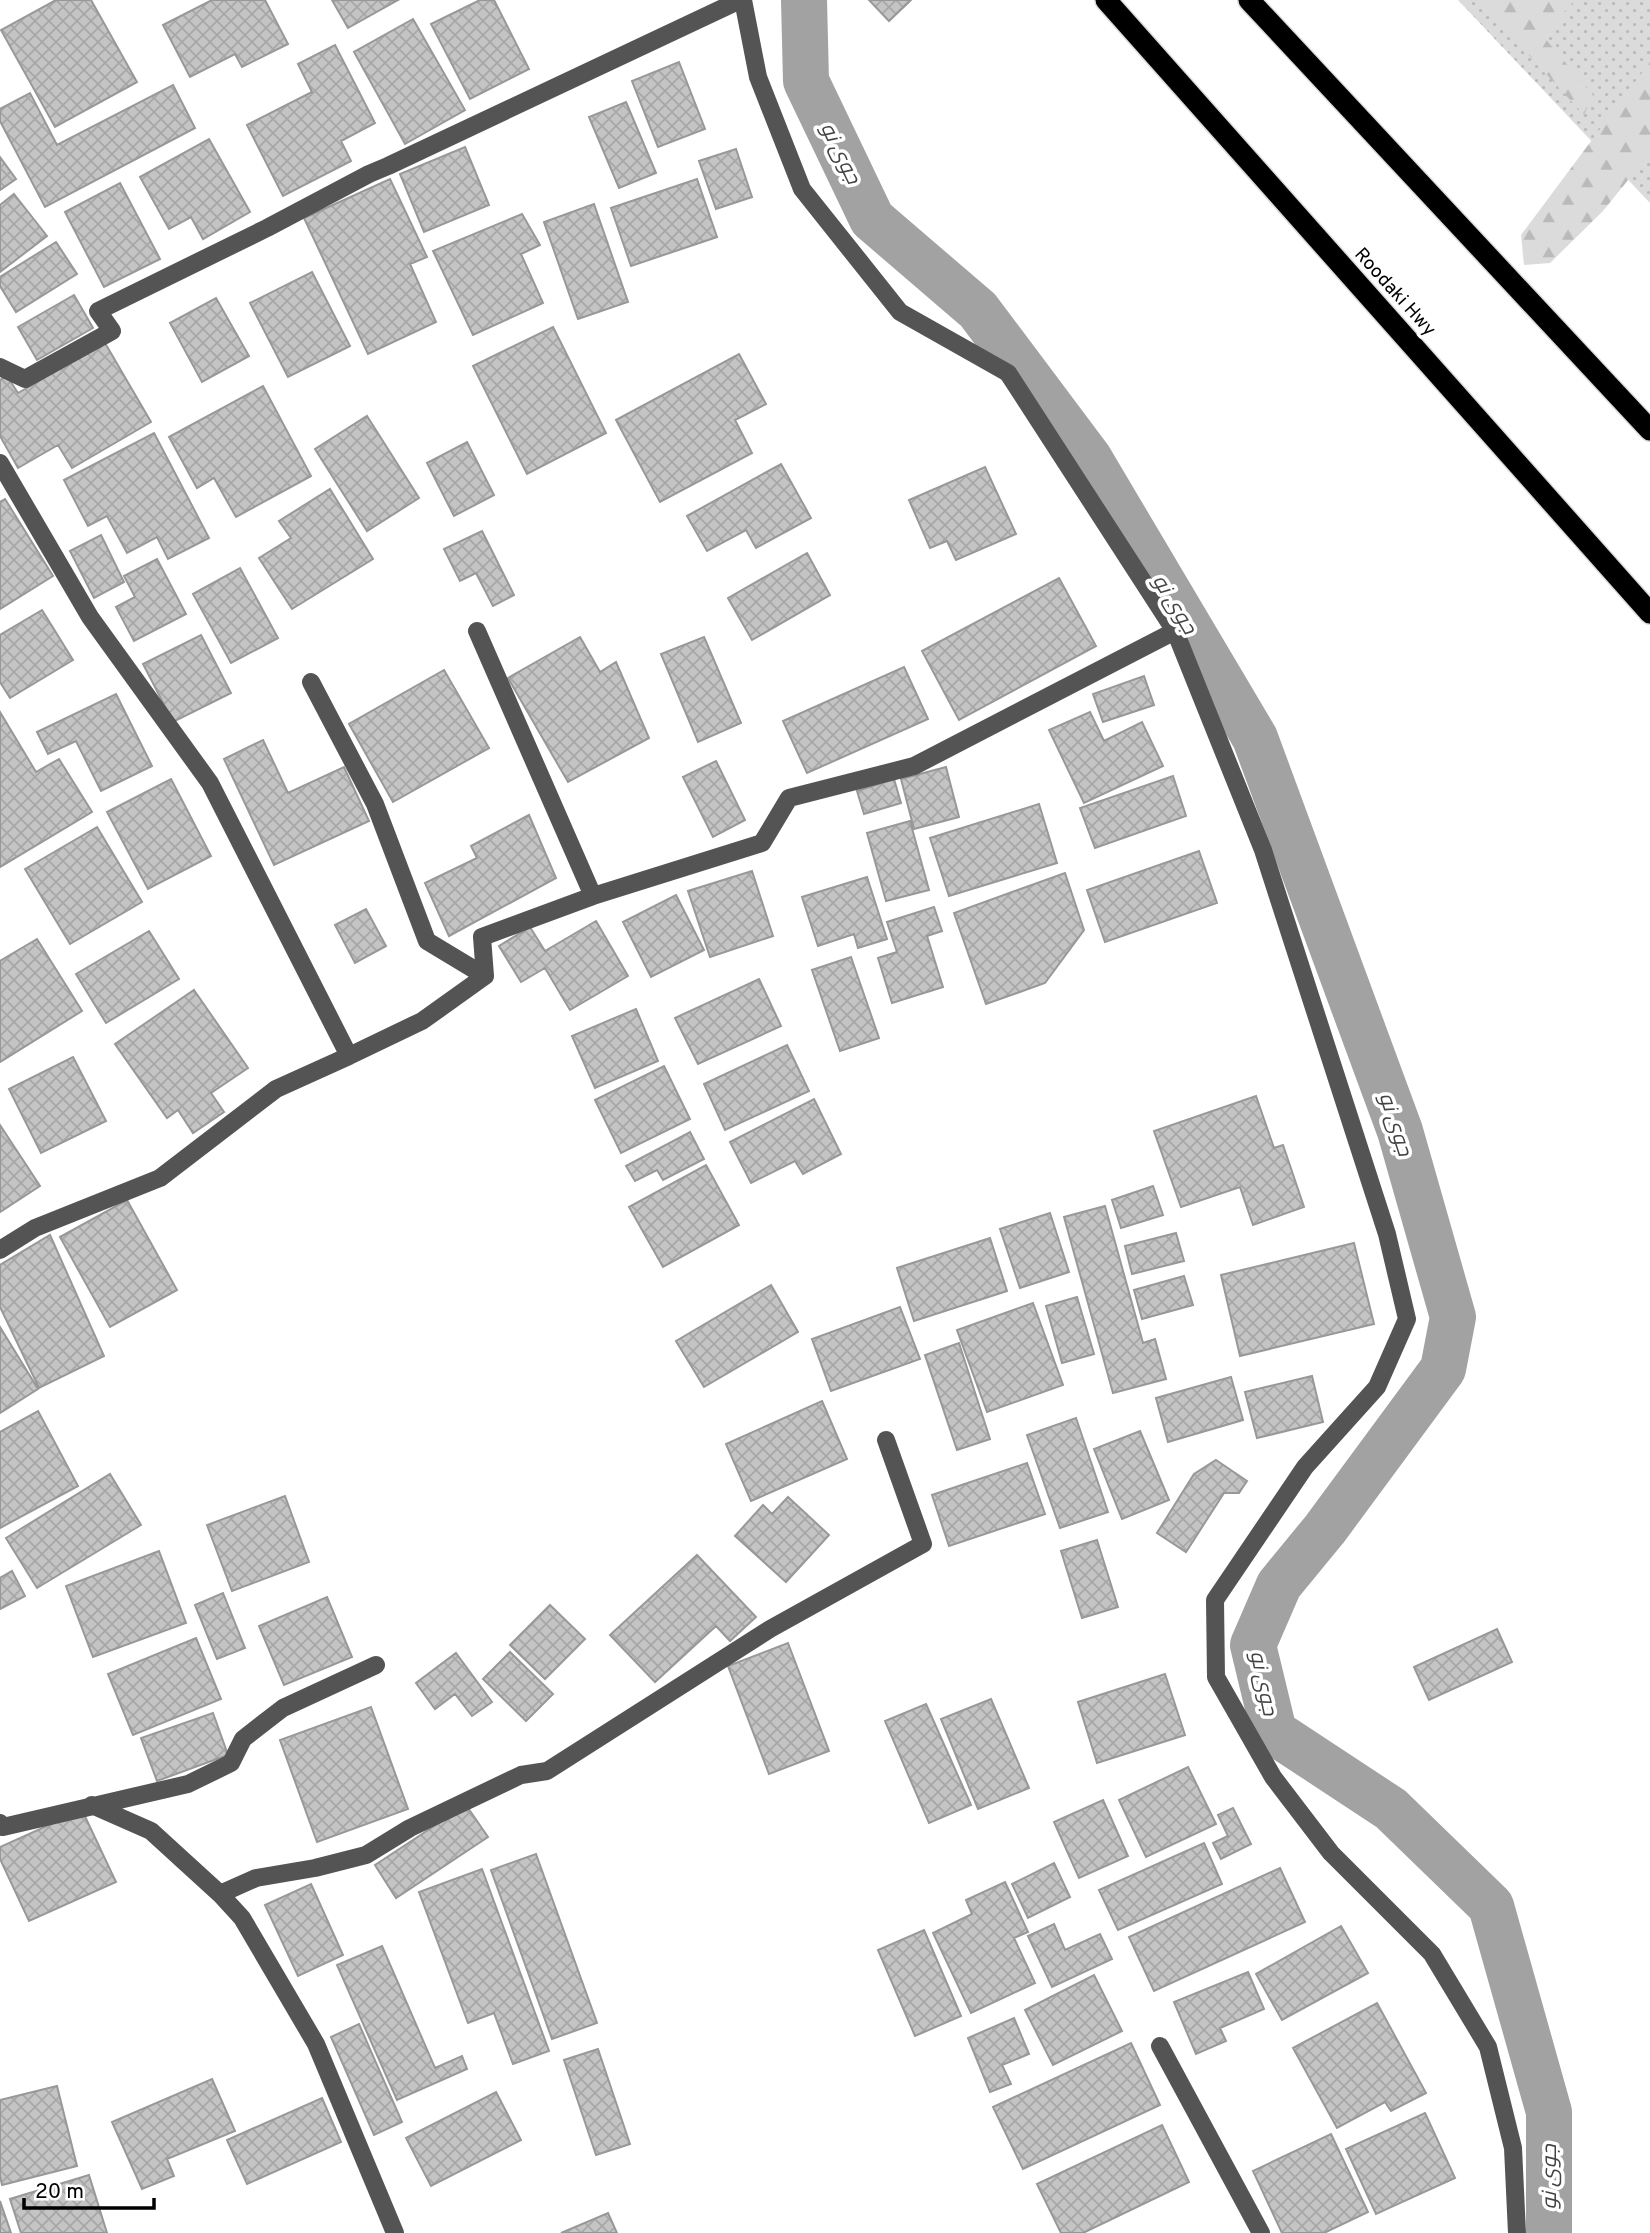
<svg xmlns="http://www.w3.org/2000/svg" width="1650" height="2233" viewBox="0 0 1650 2233" font-family="Overpass,Cairo,sans-serif">
<style>
.grass{fill:url(#grass-dots)}
.forest{fill:url(#forest-firs)}
.lines{fill:none;stroke-linecap:round;stroke-linejoin:round}
.canal{stroke:#a2a2a2;stroke-width:46}
.building{fill:url(#building-cross-hatch);stroke:#989898;stroke-width:2}
.highway-casing{stroke:#dbdbdb;stroke-width:24}
.minor{stroke:#545454;stroke-width:18}
.highway{stroke:#000;stroke-width:21}
.labels{text-anchor:middle;stroke-width:7;stroke-linejoin:round;paint-order:stroke}
.street-label{font-size:19px;fill:#000;stroke:#fff}
.water-label{font-size:21px;font-style:italic;fill:#434343;stroke:#fff}
</style>
<defs>
<pattern id="grass-dots" width="8" height="8" patternUnits="userSpaceOnUse" patternTransform="scale(1.75)"><rect width="8" height="8" fill="#dbdbdb"/><path d="M2 2h.1M6 6h.1" fill="none" stroke="#bababa" stroke-width="1.8" stroke-linecap="round"/></pattern>
<pattern id="forest-firs" width="22" height="20" patternUnits="userSpaceOnUse" patternTransform="scale(1.75)"><rect width="22" height="20" fill="#dbdbdb"/><path d="M5 1l3.5 6h-7zM16 11l3.5 6h-7z" fill="#bababa"/></pattern>
<pattern id="building-cross-hatch" width="8" height="8" patternUnits="userSpaceOnUse" patternTransform="scale(1.75)"><rect width="8" height="8" fill="#c4c4c4"/><path d="M0 0l8 8M0 8l8-8" fill="none" stroke="#a7a7a7"/></pattern>
</defs>
<rect width="100%" height="100%" fill="#fff"/>
<!-- grass -->
<path class="grass" d="M1458,0H1650V203Z"/>
<!-- forest -->
<path class="forest" d="M1478,0H1575L1543,36L1593,95L1584,115Z
M1650,62V153L1603,211L1550,263L1524,265L1521,235Z"/>
<g class="lines">
<!-- canal -->
<path class="canal" d="M804,0L806,81L872,219L978,310L1089,458L1255,738L1400,1131L1453,1317L1443,1369L1325,1529L1279,1585L1253,1645L1274,1732L1391,1809L1491,1906L1549,2112V2233"/>
</g>
<!-- building -->
<path class="building" d="M56,0H91L137,82L55,127L1,30Z
M212,0H265L288,44L242,67L235,54L190,77L163,25Z
M332,0H398L348,28Z
M480,0H494L529,69L470,99L431,24Z
M869,0H911L889,21Z
M413,19L465,110L405,144L354,52Z
M335,45L375,123L341,141L351,161L283,196L247,125L312,92L298,64Z
M679,62L705,129L658,147L632,81Z
M173,85L195,128L45,207L0,121V109L30,93L57,145Z
M626,102L656,173L619,188L589,117Z
M209,139L250,212L203,239L191,217L169,229L140,177Z
M465,147L489,205L424,232L400,174Z
M736,149L752,197L716,209L699,161Z
M0,157L16,179L0,190Z
M390,179L427,257L410,264L436,322L368,354L304,218Z
M697,179L717,237L631,266L611,208Z
M120,183L160,259L104,287L65,212Z
M14,194L47,236L0,272V205Z
M594,204L628,302L578,319L544,222Z
M522,214L540,245L521,254L543,303L473,335L433,251Z
M56,242L77,274L16,312L0,286V277Z
M312,272L350,346L288,377L250,303Z
M74,295L93,328L37,360L18,327Z
M216,298L249,356L202,382L170,323Z
M553,327L606,433L527,474L473,366Z
M105,343L151,422L72,468L58,445L18,468L0,436V380L7,376L18,393Z
M739,354L766,404L735,420L752,453L660,502L616,420Z
M263,386L311,476L236,517L214,478L197,488L169,437Z
M367,416L419,498L367,531L315,449Z
M154,433L209,538L168,559L157,537L127,553L107,516L88,526L64,480Z
M467,442L494,495L454,516L427,463Z
M781,464L811,518L756,548L746,530L707,551L687,516Z
M985,467L1016,534L956,560L947,541L930,548L909,500Z
M330,489L373,559L292,609L259,558L291,538L279,521Z
M5,499L53,576L0,609V502Z
M482,531L514,595L493,606L476,573L460,581L444,549Z
M101,535L124,582L94,598L70,551Z
M807,553L830,595L752,640L728,598Z
M157,559L186,614L134,641L116,607L135,597L124,576Z
M240,568L278,638L231,663L193,594Z
M1059,578L1096,646L959,720L922,651Z
M42,610L73,660L10,698L0,682V635Z
M201,635L231,693L173,722L143,664Z
M580,637L600,672L616,662L649,738L568,782L508,678Z
M704,637L741,723L698,742L661,654Z
M904,667L928,719L807,773L783,721Z
M444,670L489,748L393,802L349,724Z
M1144,676L1154,705L1103,722L1093,694Z
M116,694L152,766L101,791L76,741L48,754L37,732Z
M0,712L36,772L59,759L92,812L0,867Z
M1090,712L1104,741L1142,722L1163,766L1084,803L1049,730Z
M263,740L288,793L344,767L369,821L274,865L224,759Z
M716,761L745,820L713,837L683,777Z
M946,767L959,817L914,829L901,779Z
M1173,776L1186,816L1095,848L1080,808Z
M171,779L211,856L148,889L107,812Z
M894,779L901,803L864,814L857,791Z
M1039,804L1057,863L949,896L930,838Z
M529,815L556,878L449,936L425,883L477,858L471,846Z
M910,821L929,890L886,901L867,833Z
M97,827L142,902L70,944L25,869Z
M1199,851L1217,903L1105,942L1087,890Z
M752,871L773,936L710,957L688,891Z
M1065,873L1084,930L1045,983L986,1004L954,913Z
M867,877L887,939L858,948L854,934L818,946L802,897Z
M676,895L704,950L651,977L623,922Z
M934,907L942,931L927,936L943,987L892,1003L878,958L897,952L887,922Z
M366,909L386,946L355,963L335,925Z
M596,921L628,976L570,1010L545,968L521,982L499,946L530,927L545,951Z
M149,931L179,979L106,1023L76,974Z
M37,939L82,1011L0,1062V961Z
M851,957L879,1038L840,1051L812,970Z
M759,979L781,1026L698,1064L675,1018Z
M194,990L248,1068L211,1093L224,1112L193,1133L178,1110L167,1118L115,1044Z
M636,1009L658,1061L595,1088L572,1036Z
M787,1045L809,1091L725,1130L704,1084Z
M73,1057L106,1121L41,1153L9,1089Z
M664,1066L690,1119L621,1153L595,1100Z
M1256,1096L1274,1148L1283,1145L1304,1207L1253,1225L1240,1187L1181,1207L1154,1131Z
M814,1099L841,1154L803,1174L795,1161L751,1183L730,1142Z
M0,1125L40,1186L0,1212Z
M690,1132L704,1159L663,1180L657,1170L635,1181L626,1166Z
M706,1165L739,1225L663,1267L629,1207Z
M1153,1186L1163,1215L1121,1228L1112,1200Z
M127,1200L177,1290L110,1327L60,1237Z
M1105,1206L1143,1343L1155,1339L1166,1379L1113,1393L1064,1217Z
M1050,1213L1069,1272L1020,1288L1000,1229Z
M1176,1233L1184,1261L1132,1274L1125,1246Z
M50,1235L104,1356L39,1388L0,1307V1265Z
M990,1238L1007,1291L914,1321L897,1268Z
M1354,1243L1374,1324L1240,1356L1221,1275Z
M1184,1276L1193,1305L1142,1319L1134,1290Z
M771,1285L798,1332L704,1387L676,1341Z
M1077,1297L1094,1354L1062,1363L1046,1306Z
M1033,1303L1063,1385L987,1412L957,1330Z
M900,1307L920,1359L831,1391L812,1339Z
M0,1327L38,1389L0,1413Z
M959,1343L990,1439L957,1450L925,1355Z
M1312,1376L1323,1422L1257,1438L1245,1392Z
M1231,1377L1243,1420L1168,1442L1156,1398Z
M822,1401L847,1459L751,1501L726,1444Z
M38,1411L78,1486L0,1528V1432Z
M1076,1418L1108,1512L1060,1528L1027,1435Z
M1140,1431L1169,1500L1122,1519L1094,1449Z
M1216,1460L1247,1481L1239,1493H1224L1186,1552L1157,1533L1194,1474Z
M1027,1463L1045,1514L949,1546L932,1495Z
M110,1474L141,1525L37,1588L6,1538Z
M285,1496L309,1562L232,1591L207,1525Z
M788,1497L829,1535L786,1582L735,1536L763,1505L772,1514Z
M1097,1540L1118,1607L1082,1618L1061,1551Z
M159,1551L186,1623L93,1657L66,1586Z
M697,1555L756,1617L730,1641L716,1626L655,1682L610,1635Z
M12,1571L25,1596L0,1609V1578Z
M223,1593L245,1648L217,1659L195,1605Z
M327,1597L352,1657L284,1685L259,1626Z
M550,1605L585,1639L545,1679L510,1645Z
M1497,1629L1512,1662L1429,1700L1414,1667Z
M196,1638L221,1699L133,1735L108,1674Z
M788,1643L829,1751L769,1774L728,1666Z
M510,1652L553,1694L526,1721L483,1679Z
M456,1653L492,1702L472,1716L455,1694L435,1709L416,1683Z
M1165,1674L1185,1735L1097,1763L1078,1702Z
M991,1699L1029,1788L978,1809L941,1719Z
M926,1704L971,1805L929,1823L885,1721Z
M371,1707L408,1809L317,1842L280,1740Z
M213,1713L228,1755L157,1781L141,1738Z
M1188,1767L1216,1824L1146,1857L1119,1800Z
M1103,1800L1128,1856L1079,1878L1054,1822Z
M466,1805L488,1837L396,1898L375,1865Z
M1233,1808L1251,1844L1221,1859L1213,1843L1228,1836L1218,1815Z
M82,1810L116,1882L29,1921L0,1859V1847Z
M1204,1843L1222,1884L1118,1930L1099,1890Z
M536,1854L597,2023L552,2039L491,1870Z
M1054,1863L1070,1897L1028,1918L1012,1884Z
M1280,1868L1305,1922L1154,1991L1129,1937Z
M482,1869L549,2051L513,2064L494,2013L468,2023L419,1892Z
M1005,1882L1028,1932L1014,1938L1035,1983L971,2013L933,1933L972,1914L966,1900Z
M311,1884L343,1955L298,1976L265,1905Z
M1054,1924L1065,1950L1100,1934L1112,1959L1052,1987L1028,1936Z
M1341,1926L1368,1973L1282,2020L1256,1974Z
M924,1930L961,2016L915,2036L878,1950Z
M382,1946L435,2068L462,2056L467,2069L397,2100L337,1965Z
M1248,1972L1264,2009L1220,2028L1226,2041L1196,2054L1174,2002Z
M1094,1975L1122,2031L1053,2065L1025,2010Z
M1377,2003L1426,2093L1391,2111L1385,2102L1337,2128L1293,2048Z
M1014,2018L1029,2054L1002,2065L1011,2084L990,2092L968,2038Z
M359,2024L402,2122L374,2135L331,2037Z
M1131,2043L1160,2105L1023,2169L993,2107Z
M598,2049L630,2144L596,2155L564,2060Z
M212,2079L235,2131L167,2159L174,2176L142,2189L112,2122Z
M57,2086L77,2166L2,2185L0,2176V2100Z
M496,2092L521,2140L431,2186L406,2138Z
M322,2098L341,2142L247,2184L227,2140Z
M1425,2113L1455,2178L1376,2214L1346,2149Z
M1162,2125L1189,2182L1083,2233H1061L1037,2184Z
M1331,2134L1368,2212L1324,2233H1282L1253,2171Z
M89,2175L107,2233H21L10,2199Z
M0,2201L11,2233H0Z
M608,2213L617,2233H561Z"/>
<g class="lines">
<defs>
<path id="highway" d="M1106,0L1650,613
M1249,0L1650,430"/>
</defs>
<!-- highway casing -->
<use href="#highway" class="highway-casing"/>
<!-- minor -->
<path class="minor" d="M743,0L758,77L802,189L900,312L1008,373L1175,631L1263,850L1387,1234L1407,1319L1377,1387L1305,1467L1215,1600L1216,1677L1273,1777L1331,1853L1432,1954L1488,2047L1513,2148L1517,2233
M0,367L25,379L112,331L98,311L267,228L369,174L388,166L740,0
M0,463L90,617L210,783L349,1056L422,1021L485,976L482,937L593,896L762,843L789,798L914,766L1175,631
M477,631L593,896
M311,682L375,804L427,941L485,976
M0,1250L35,1228L160,1178L276,1089L349,1056
M92,1805L151,1831L220,1894L242,1918L316,2044L395,2233
M0,1823L3,1827L188,1784L231,1763L243,1739L283,1708L376,1665
M220,1894L256,1878L315,1868L366,1855L410,1828L521,1775L547,1771L770,1629L923,1544L886,1440
M1160,2046L1261,2233"/>
<!-- highway -->
<use href="#highway" class="highway"/>
</g>
<g class="labels">
<!-- street labels -->
<g class="street-label">
<text transform="translate(1396 291) rotate(48)" y="7">Roodaki Hwy</text>
</g>
<!-- water labels -->
<g class="water-label">
<text transform="translate(841 153) rotate(64)" y="7">جوی نو</text>
<text transform="translate(1175 604) rotate(59)" y="7">جوی نو</text>
<text transform="translate(1396 1124) rotate(72)" y="7">جوی نو</text>
<text transform="translate(1264 1683) rotate(78)" y="7">جوی نو</text>
<text transform="translate(1549 2177) rotate(-90)" y="7">جوی نو</text>
</g>
</g>
<!-- scale -->
<path d="M24 2198v10h130v-10" fill="none" stroke="#000000" stroke-width="3.5"/>
<text x="35" y="2198" font-size="21" fill="#000000" stroke="#ffffff" stroke-width="5" paint-order="stroke">20 m</text>
</svg>
